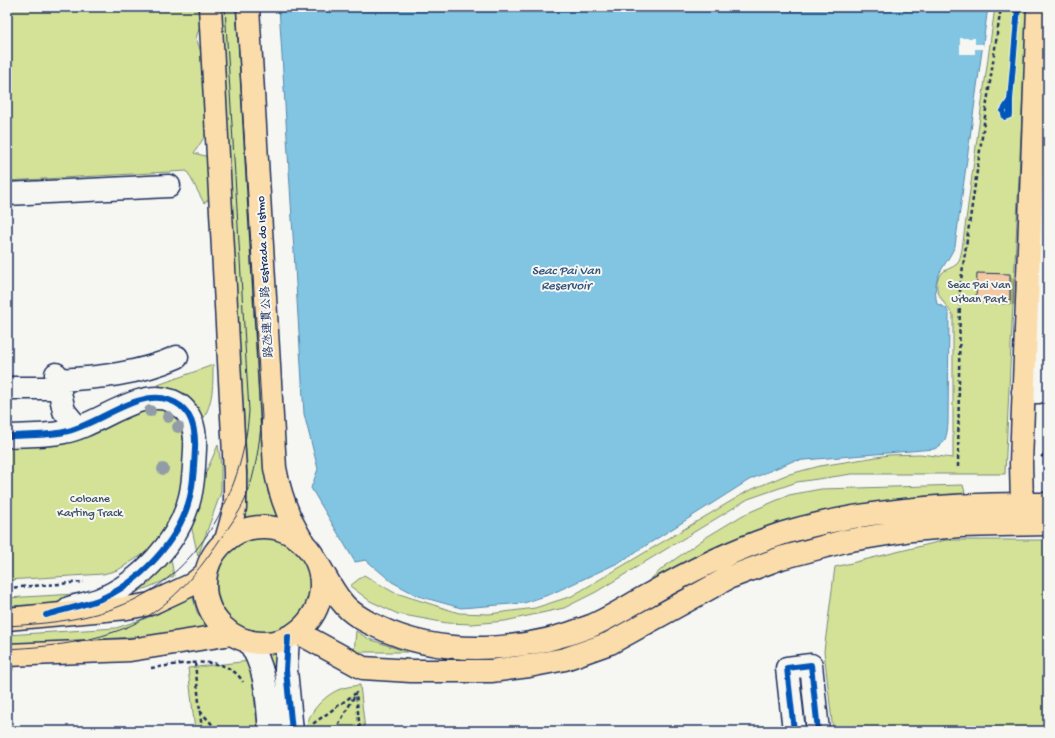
<svg xmlns="http://www.w3.org/2000/svg" width="1055" height="738" viewBox="0 0 1055 738" font-family="'Gochi Hand','LXGW WenKai TC',sans-serif">
<style>
.green{fill:#d3e296;stroke:#77887a}
.water{fill:#81c5e2;stroke:#5889ad}
.pier{fill:#f6f6f2}
.shadow{fill:#0003}
.building{fill:#f4c8a3;stroke:#1b2f5e}
.lines{fill:none;stroke-linecap:round;stroke-linejoin:round}
.minor-casing{stroke:#1b2f5e;stroke-width:25}
.major-casing{stroke:#1b2f5e;stroke-width:25}
.path{stroke:#1b2f5e;stroke-width:2.5;stroke-dasharray:4 3;stroke-linecap:butt}
.minor{stroke:#f6f6f2;stroke-width:22}
.major{stroke:#fbddab;stroke-width:22}
.tram{stroke:#1b2f5e;stroke-width:1}
.cycleway-casing{stroke:#f6f6f2;stroke-width:8}
.cycleway{stroke:#0057b8;stroke-width:6}
.tree{fill:#929ca7}
.labels{text-anchor:middle;stroke-width:4;stroke-linejoin:round;paint-order:stroke}
.street-label{font-size:12px;fill:#1b2f5e;stroke:#f6f6f2}
.park-label{font-size:12px;fill:#405369;stroke:#f6f6f2}
.water-label{font-size:13px;font-style:italic;fill:#34547f;stroke:#f6f6f2}
</style>
<rect width="100%" height="100%" fill="#f6f6f2"/>
<filter id="ink" filterUnits="userSpaceOnUse"><feTurbulence type="fractalNoise" baseFrequency=".025" numOctaves="2"/><feDisplacementMap in="SourceGraphic" scale="8" xChannelSelector="R" yChannelSelector="G"/><feConvolveMatrix kernelMatrix="1 2 1 2 8 2 1 2 1" color-interpolation-filters="sRGB"/></filter>
<g filter="url(#ink)">
<!-- green -->
<path class="green" d="M7,7H200L203,17L196,38L205,63L212,117L205,136L194,153L220,160L221,190L204,203L187,171L7,181Z
M218,7H239L263,445L268,493L279,518H258L241,522L247,504L248,480Z
M995,7H1027L1005,474H852L797,482L748,499L596,592L564,608L505,621L472,624L447,623L398,614L370,601L350,586L364,575L393,592L459,613L489,614L535,608L572,596L748,491L786,475L820,466L889,455L920,454L953,458V315C945,304 929,287 941,274C945,269 953,268 957,264C960,261 961,253 962,249Z
M213,365C213,390 213,403 200,425L175,392L158,385Z
M157,405L174,414L181,427L185,453V479L175,511L157,540L145,553L118,570L103,574L7,580V441Z
M218,445L221,465V492L198,556L191,525L203,479Z
M963,485L965,493C878,498 791,513 711,549C688,559 666,573 644,585L664,567L705,538L743,515L789,495L821,489Z
M217 585a47 47 0 1 1 94 0a47 47 0 1 1-94 0Z
M946,540H1048V731H833L824,651L835,567Z
M170,554L174,576C157,584 141,591 123,596C90,605 42,604 7,606V598L92,593Z
M192,594L197,612L210,632L7,645V635L116,628L158,614Z
M356,631L369,639L407,652H354Z
M278,647L284,731H279L265,649Z
M250,661L258,731H195L188,668Z
M803,678L809,731H803L797,679Z
M360,685L365,731H307C305,715 324,696 338,690C344,687 353,686 360,685Z"/>
<!-- water -->
<path class="water" d="M279,7H988L955,246C944,270 931,275 937,304L946,308L949,314L948,423C947,436 946,444 934,449L793,461L749,480L620,562L551,594L524,603L461,608L418,596L392,582L366,560L355,562L311,488L318,469L304,414Z"/>
<!-- pier -->
<path class="pier" d="M960,38H975V44H983V49H975V54H960Z"/>
<!-- shadow -->
<path class="shadow" d="M1010,275L1016,281L1015,305L983,304L977,298Z
M7,625L10,628L14,671H7Z"/>
<!-- building -->
<path class="building" d="M977,273L1010,274V300L976,299Z"/>
<g class="lines">
<defs>
<path id="minor" d="M7,194L169,186
M56,374L64,411L78,428
M57,380C97,378 139,374 177,357
M7,388H58
M1023,392H1039L1045,282L1041,267L1048,127
M7,436C26,435 46,436 64,432C95,427 138,389 169,400C191,407 196,428 195,449C194,465 194,481 190,497C180,541 140,583 98,600C89,603 79,605 69,608
M288,637L286,670L292,731
M248,641C267,668 267,699 270,731
M794,731L787,668L811,665L818,731"/>
<path id="major" d="M210,7L235,473V508L226,540
M248,7L275,468C280,496 288,518 303,542
M1022,504L1021,463L1038,7
M205 585a58 58 0 1 1 116 0a58 58 0 1 1-116 0Z
M317,562C325,575 332,590 342,602C351,614 365,621 378,627C442,658 525,652 591,626C612,617 630,605 650,594C693,569 737,548 784,533C866,508 963,503 1048,504
M7,619L127,608L150,604L193,584L206,573
M297,632L363,668L411,671H491L529,666L565,659L610,643L728,578L781,558L845,541L912,530L960,526L1048,524
M7,655L130,650L232,634"/>
</defs>
<!-- minor casing -->
<use href="#minor" class="minor-casing"/>
<!-- major casing -->
<use href="#major" class="major-casing"/>
<!-- path -->
<path class="path" d="M1041,457L1048,452
M958,467L960,287L1001,7
M7,588L84,582
M195,663L202,731
M151,668C179,665 226,652 243,682
M200,711L218,731
M313,731L314,723L356,693L360,731
M335,731L355,695"/>
<!-- minor -->
<use href="#minor" class="minor"/>
<!-- major -->
<use href="#major" class="major"/>
<!-- tram -->
<path class="tram" d="M7,626C41,624 76,621 109,610C194,583 243,497 249,411L225,7
M7,649C43,647 80,644 114,632C162,617 194,578 221,538C230,526 239,513 245,500C256,473 259,445 262,417L236,7"/>
<defs>
<path id="cycleway" d="M1010,100L1003,111L1005,117L1010,115V100L1018,7
M7,436C26,435 46,436 64,432C95,427 138,388 169,400C191,407 196,428 195,449C194,465 194,481 190,497C180,540 139,584 98,600C81,606 63,610 46,615
M288,637L286,670L292,731
M794,731L787,668L811,665L818,731"/>
</defs>
<!-- cycleway casing -->
<use href="#cycleway" class="cycleway-casing"/>
<!-- cycleway -->
<use href="#cycleway" class="cycleway"/>
</g>
<!-- trees -->
<g class="tree">
<circle cx="150" cy="411" r="6"/>
<circle cx="168" cy="417" r="6"/>
<circle cx="178" cy="427" r="6"/>
<circle cx="163" cy="469" r="6"/>
</g>
</g>
<g class="labels">
<!-- street labels -->
<g class="street-label">
<text transform="translate(264 277) rotate(-93)" y="4">路氹連貫公路 Estrada do Istmo</text>
</g>
<!-- park labels -->
<g class="park-label">
<text x="979" y="288">Seac Pai Van<tspan x="979" dy="14">Urban Park</tspan></text>
<text x="90" y="502">Coloane<tspan x="90" dy="14">Karting Track</tspan></text>
</g>
<!-- water labels -->
<g class="water-label">
<text x="566" y="274">Seac Pai Van<tspan x="566" dy="15">Reservoir</tspan></text>
</g>
</g>
<!-- margin -->
<rect width="1055" height="738" fill="none" stroke="#f6f6f2" stroke-width="24"/>
<rect x="12" y="12" width="1031" height="714" fill="none" stroke="#1b2f5e" stroke-width="1.5" filter="url(#ink)"/>
</svg>
